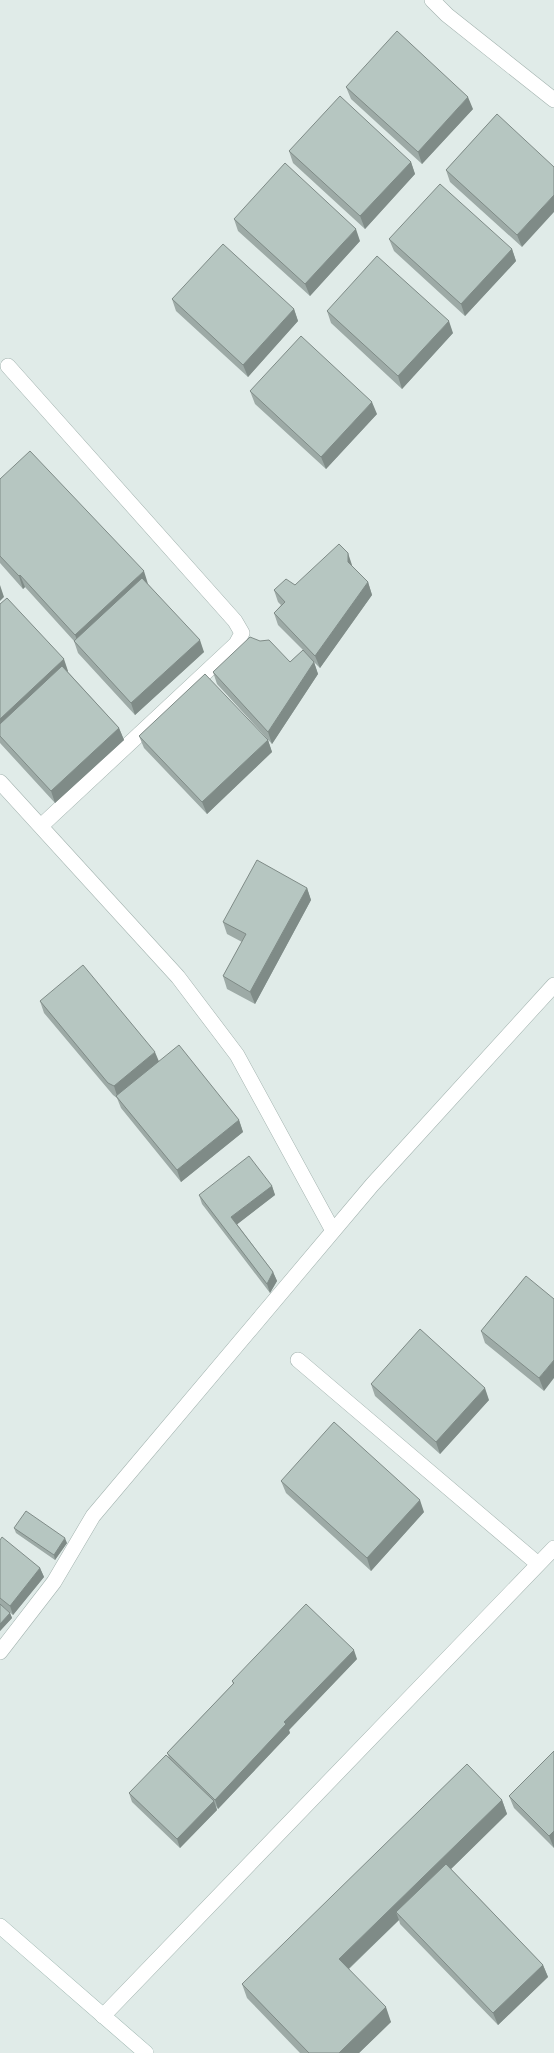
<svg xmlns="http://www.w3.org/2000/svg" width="554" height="2053" viewBox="0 0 554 2053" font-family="Lato,sans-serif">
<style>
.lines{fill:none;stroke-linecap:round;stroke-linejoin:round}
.street-casing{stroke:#a3b3af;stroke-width:16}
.secondary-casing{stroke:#9fb7b1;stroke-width:16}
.street{stroke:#fff;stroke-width:15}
.secondary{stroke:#fff;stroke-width:15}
.wall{fill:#9daaa6}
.shaded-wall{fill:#7f8b87}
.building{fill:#b6c6c1;stroke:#7f8b87}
</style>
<rect width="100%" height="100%" fill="#e0ebe8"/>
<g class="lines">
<defs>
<path id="street" d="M432,0L447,15L554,100
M8,366L235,621L242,633L236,644L41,826
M0,782L178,977L237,1055L333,1231
M298,1360L538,1564
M0,1652L54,1582L93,1516L372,1185L554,985
M103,2016L554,1548"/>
<path id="secondary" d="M0,1926L146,2053"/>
</defs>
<!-- street casing -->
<use href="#street" class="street-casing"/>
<!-- secondary casing -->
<use href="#secondary" class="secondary-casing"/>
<!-- street -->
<use href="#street" class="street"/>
<!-- secondary -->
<use href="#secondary" class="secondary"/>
</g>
<!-- wall -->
<path class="wall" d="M346,87L473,109L422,164L351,99Z
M497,114L522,247L450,182L446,170Z
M289,151L411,162L415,174L365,229L293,163Z
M234,219L360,241L310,296L238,231Z
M389,239L512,249L516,261L465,316L394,251Z
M172,299L294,309L298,321L248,377L176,311Z
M327,311L453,333L402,389L331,323Z
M250,391L377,414L326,469L255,404Z
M0,479L148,584L204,652L135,715L78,653L74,641L25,587L23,589L0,563Z
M352,566L368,582L372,595L320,668L314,662L318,674L272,744L217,684L213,672L290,662L303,650L278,625L274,613L281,605L278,602L274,590L295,585Z
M0,604L68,671V672L119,728L124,740L55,803L0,743Z
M139,736L268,740L272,752L207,814L144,748Z
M307,888L311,900L255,1004L227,989L223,976L242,942L227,934L223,922Z
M40,1001L159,1061L239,1120L243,1132L181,1182L121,1108L117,1098L113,1095L44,1013Z
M272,1186L275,1195L237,1224L273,1272L277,1281L270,1293L202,1204L199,1195Z
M526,1276L544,1391L485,1343L481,1331Z
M371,1384L489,1400L440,1454L375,1396Z
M281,1481L424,1512L371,1571L286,1493Z
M14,1528L67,1543L55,1560L16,1533Z
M0,1540L40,1568L44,1577L13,1615L1,1605L10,1613L12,1618L0,1631Z
M357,1659L289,1730L290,1733L218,1809L216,1806L217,1810L180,1848L132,1802L129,1793L169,1758L167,1753L233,1684L232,1681Z
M554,1751V1848L514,1808L509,1796Z
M502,1800L507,1814L451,1869L543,1965L548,1977L498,2025L400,1924L399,1920L349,1969L391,2022L359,2053H300L247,1998L242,1984Z"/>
<!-- shaded-wall -->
<path class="shaded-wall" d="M468,97L473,109L422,164L418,152Z
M411,162L415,174L365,229L360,216Z
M554,195V212L522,247L517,235Z
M356,229L360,241L310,296L305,284Z
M512,249L516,261L465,316L461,304Z
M294,309L298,321L248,377L243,365Z
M449,321L453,333L402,389L398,376Z
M372,402L377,414L326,469L321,457Z
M348,553L352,565L353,574L348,562Z
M144,571L148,584L80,647L75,635Z
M20,575L25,587L23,589L19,576Z
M368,582L372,595L320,668L315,656Z
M0,585L4,597L0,601Z
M200,640L204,652L135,715L131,703Z
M64,659L68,671L0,735V719Z
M314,662L318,674L272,744L268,732Z
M119,728L124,740L55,803L51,791Z
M268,740L272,752L207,814L202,802Z
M307,888L311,900L255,1004L250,992Z
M155,1052L160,1064L118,1099L114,1086Z
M239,1120L243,1132L181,1182L177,1170Z
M272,1186L275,1195L235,1226L231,1217Z
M273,1272L277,1281L270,1293L267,1284Z
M554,1360V1378L544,1391L539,1378Z
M485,1388L489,1400L440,1454L436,1442Z
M420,1500L424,1512L371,1571L367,1558Z
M65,1538L67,1543L55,1560L54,1555Z
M40,1568L44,1577L13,1615L10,1606Z
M10,1613L12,1618L0,1631V1624Z
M354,1650L357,1659L289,1730L290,1733L218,1809L215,1800L284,1722Z
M502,1800L507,1814L401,1918L396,1912L399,1920L344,1973L339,1959Z
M214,1801L217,1810L180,1848L177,1839Z
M554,1831V1848L549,1836Z
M543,1965L548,1977L498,2025L493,2013Z
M386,2007L391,2022L359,2053H339Z"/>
<!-- building -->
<path class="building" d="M397,31L468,97L418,152L346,87Z
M340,96L411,162L360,216L289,151Z
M497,114L554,167V195L517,235L446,170Z
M285,163L356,229L305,284L234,219Z
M440,184L512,249L461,304L389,239Z
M223,244L294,309L243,365L172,299Z
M377,256L449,321L398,376L327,311Z
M301,336L372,402L321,457L250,391Z
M30,451L144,571L75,635L20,575L19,576L0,556V479Z
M339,544L348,553V562L368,582L315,656L274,613L285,602L274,590L286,579L295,585Z
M142,578L200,640L131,703L74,641Z
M7,598L64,659L0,719V604Z
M250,637L260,641L269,640L290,662L303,650L314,662L268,732L213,672Z
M62,666L119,728L51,791L0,736V724Z
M205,674L268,740L202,802L139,736Z
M257,860L307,888L250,992L223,976L246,934L223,922Z
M83,965L155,1052L114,1086L108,1083L40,1001Z
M179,1045L239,1120L177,1170L116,1096Z
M249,1156L272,1186L231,1217L273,1272L267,1284L199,1195Z
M526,1276L554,1299V1360L539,1378L481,1331Z
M420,1329L485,1388L436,1442L371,1384Z
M334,1422L420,1500L367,1558L281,1481Z
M26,1511L65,1538L54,1555L14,1528Z
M2,1537L40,1568L10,1606L0,1598V1540Z
M0,1604L10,1613L0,1624Z
M306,1604L354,1650L284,1722L286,1724L215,1800L167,1753L234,1683L232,1681Z
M554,1751V1831L549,1836L509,1796Z
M166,1755L214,1801L177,1839L129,1793Z
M467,1764L502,1800L339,1959L386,2007L339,2053H309L242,1984Z
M446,1864L543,1965L493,2013L396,1912Z"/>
</svg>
